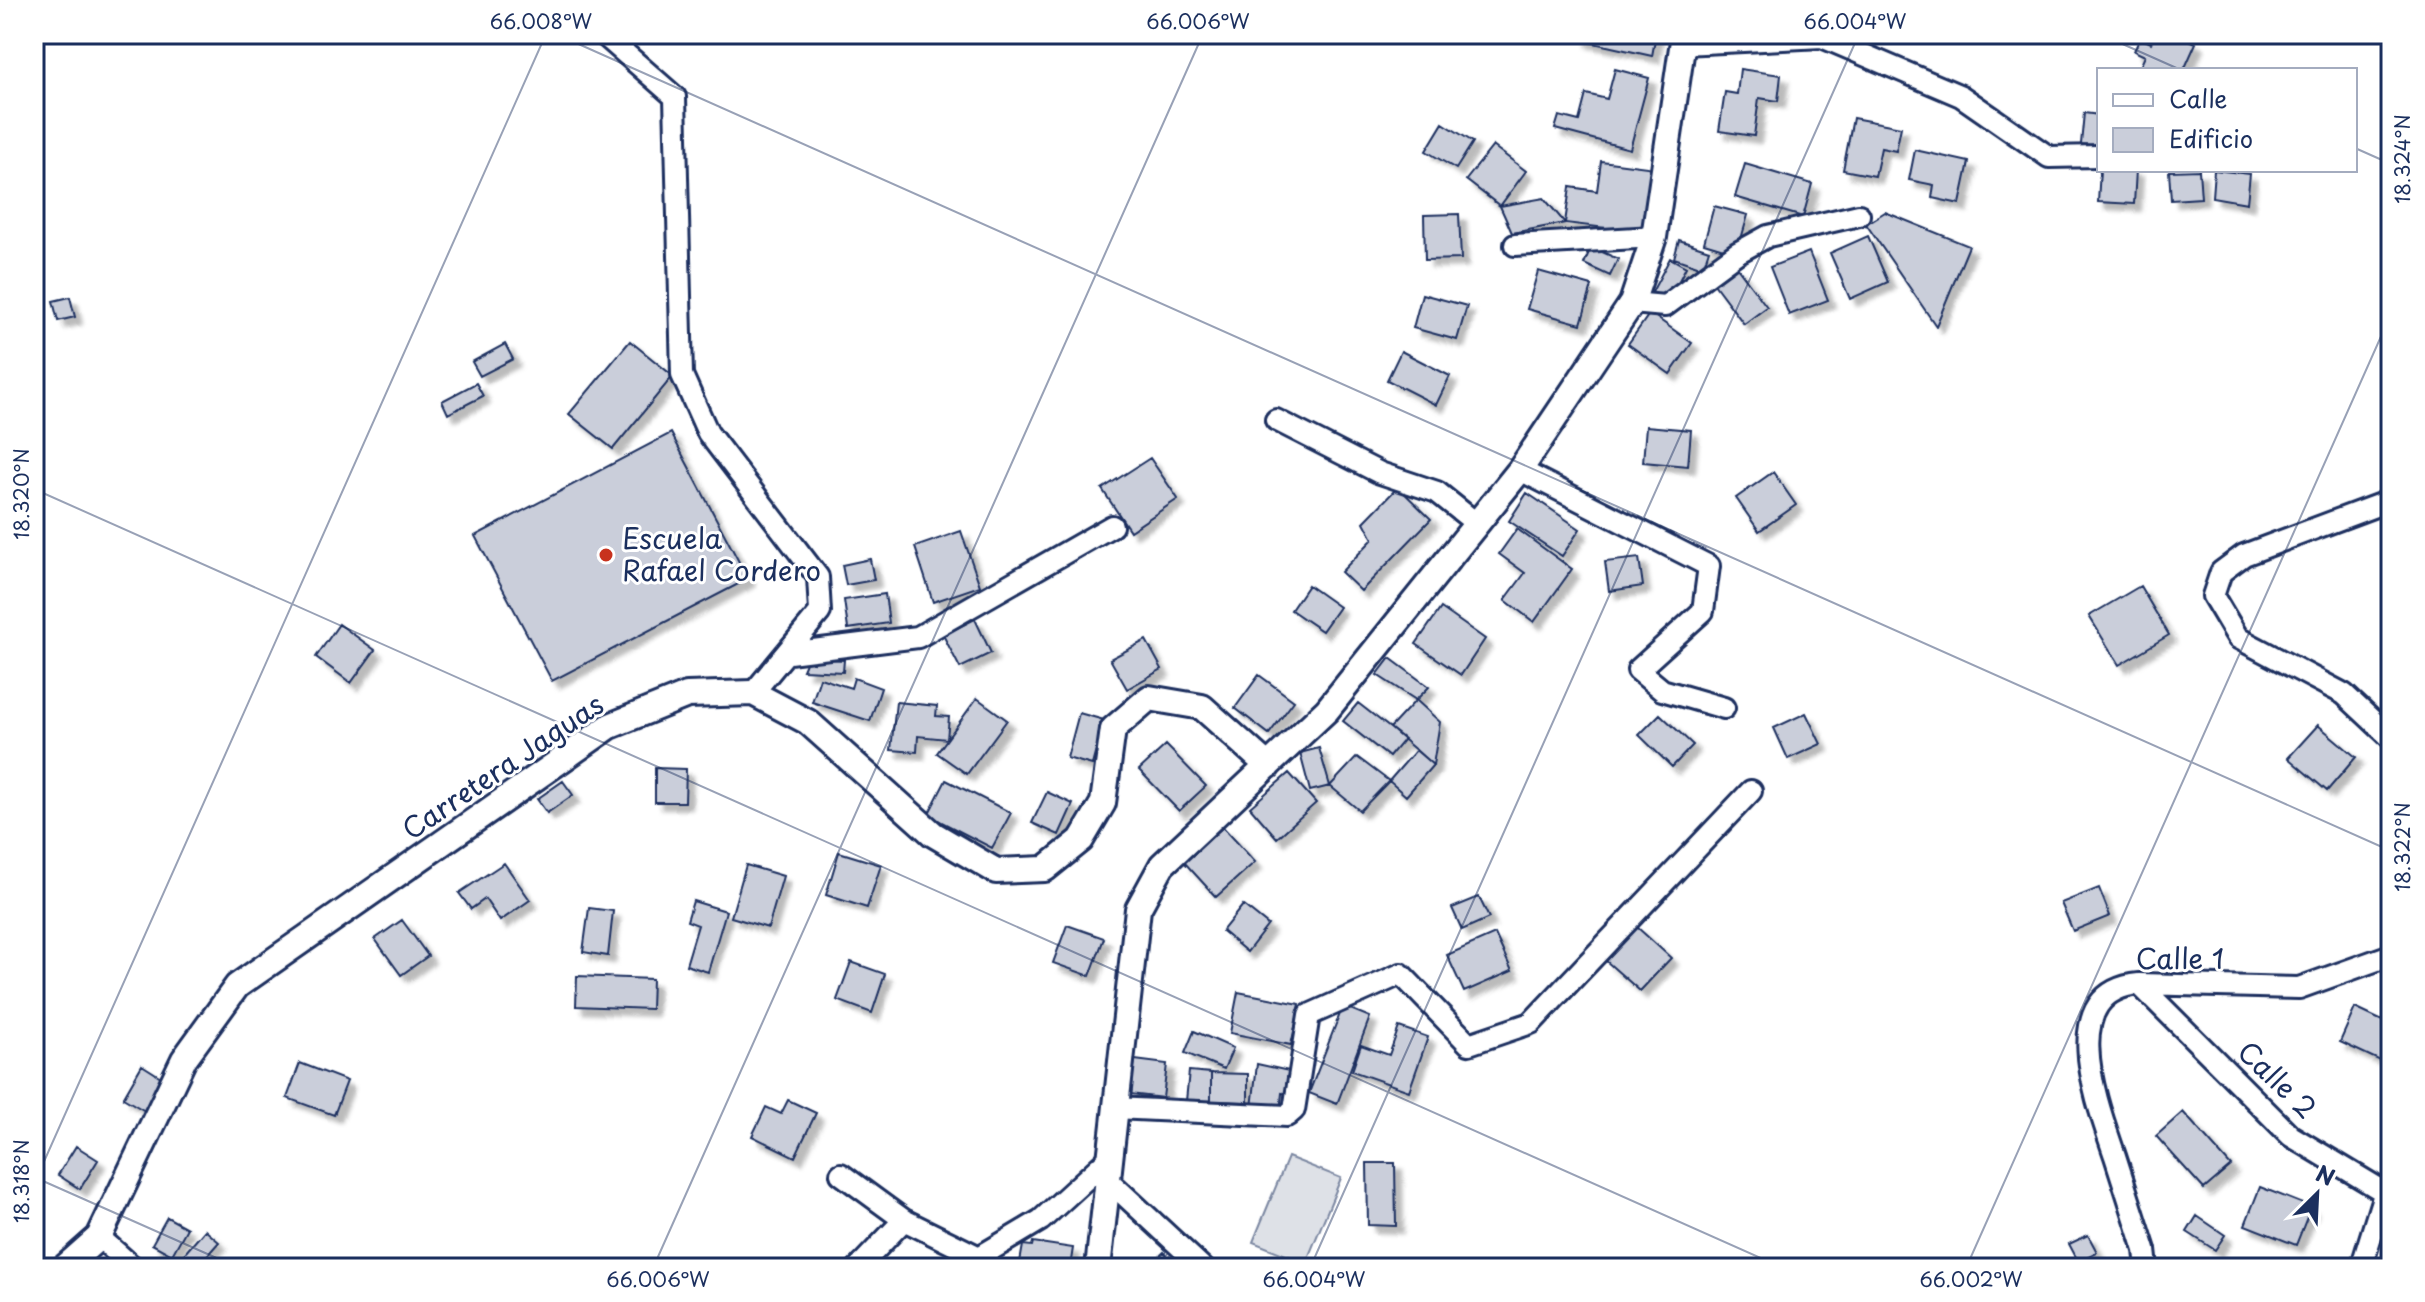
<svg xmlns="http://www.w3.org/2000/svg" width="2425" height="1302" viewBox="0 0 2425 1302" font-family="'Playpen Sans',sans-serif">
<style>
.green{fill:#dee1e7;stroke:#7c88a2;stroke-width:2}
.building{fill:#caceda;stroke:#1b2f5e;stroke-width:2;filter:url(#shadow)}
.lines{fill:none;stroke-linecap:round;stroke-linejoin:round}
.minor-casing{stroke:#1b2f5e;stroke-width:26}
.tertiary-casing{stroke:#1b2f5e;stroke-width:30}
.minor{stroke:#fff;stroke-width:20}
.tertiary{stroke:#fff;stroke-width:24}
.ticks{fill:none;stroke:#1b2f5e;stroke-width:2;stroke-opacity:0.45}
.poi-dot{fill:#c8321e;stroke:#fff;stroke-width:3}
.labels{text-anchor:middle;stroke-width:6;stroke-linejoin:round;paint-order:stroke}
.poi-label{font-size:28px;fill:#1b2f5e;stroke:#fff;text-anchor:start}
.street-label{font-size:28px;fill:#1b2f5e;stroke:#fff}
.neatline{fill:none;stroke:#1b2f5e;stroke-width:3}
.ticks-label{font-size:20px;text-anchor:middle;fill:#1b2f5e}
</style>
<defs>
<filter id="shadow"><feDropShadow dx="7" dy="7" stdDeviation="2" flood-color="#0004"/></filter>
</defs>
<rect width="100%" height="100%" fill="#fff"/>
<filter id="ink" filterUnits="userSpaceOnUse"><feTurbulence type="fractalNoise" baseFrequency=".0125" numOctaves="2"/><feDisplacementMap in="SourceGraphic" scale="16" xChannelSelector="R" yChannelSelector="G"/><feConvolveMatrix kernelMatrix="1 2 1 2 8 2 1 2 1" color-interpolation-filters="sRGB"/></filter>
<g filter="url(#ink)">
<!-- green -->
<path class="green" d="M1288,1157L1341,1178L1306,1263L1253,1242Z"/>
<!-- building -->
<path class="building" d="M1581,34H1656L1652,56L1580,40Z
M2155,34H2177L2196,43L2184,70L2139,69L2145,56L2134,51L2140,38L2151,43Z
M1615,69L1649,78L1630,149L1555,129L1559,116L1579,121L1586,94L1607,99Z
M1740,69L1781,75L1778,101L1759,98L1754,136L1719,131L1725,92L1737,94Z
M2084,113L2099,115V146L2081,144Z
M1853,118L1901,127L1896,151L1881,148L1875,176L1843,170Z
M1443,123L1473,142L1456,169L1426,151Z
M1493,146L1526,171L1500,206L1466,180Z
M1915,150L1969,162L1960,204L1932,198L1934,185L1909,180Z
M1601,161L1655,168L1647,233L1565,223L1570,187L1597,191Z
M1745,164L1812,184L1803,217L1735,197Z
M2100,170H2136L2134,204L2098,202Z
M2199,170L2201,198L2171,200L2169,171Z
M2214,170L2250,174L2247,203L2212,197Z
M1544,198L1565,223L1512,233L1500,206Z
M1714,206L1748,215L1737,253L1704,243Z
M1885,212L1969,246L1936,326L1866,224Z
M1459,214L1461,259L1425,260L1424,215Z
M1868,236L1888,282L1850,299L1830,253Z
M1679,240L1709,250L1703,268L1674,258Z
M1591,247L1618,259L1610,276L1584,264Z
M1809,252L1828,300L1789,315L1770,267Z
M1670,258L1686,267L1673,292L1663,298L1652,292Z
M1737,267L1767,307L1744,324L1714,284Z
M1538,271L1592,286L1581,324L1527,309Z
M1422,294L1467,306L1457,340L1413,328Z
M70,297L75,317L58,321L53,301Z
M1650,313L1692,343L1670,374L1628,344Z
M630,341L673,376L613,449L569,414Z
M505,344L513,359L480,376L472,362Z
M1401,351L1450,376L1436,405L1387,380Z
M476,383L483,396L448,414L442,401Z
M1646,426L1691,430L1688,466L1643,462Z
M671,433L748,579L552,681L475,536Z
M1150,458L1178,499L1130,531L1102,489Z
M1773,472L1796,505L1759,531L1736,498Z
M1398,487L1431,519L1361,591L1341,572L1373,539L1364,522Z
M1527,493L1580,529L1562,556L1509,521Z
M1517,529L1572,569L1534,622L1505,600L1525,573L1499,554Z
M961,531L980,586L933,602L915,547Z
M1639,558L1643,586L1609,591L1605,562Z
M870,559L874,580L846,585L842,565Z
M1308,585L1339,607L1322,631L1291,610Z
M2140,586L2169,635L2119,665L2089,616Z
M885,594L889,623L848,629L844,600Z
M1441,608L1485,639L1461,675L1416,644Z
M975,619L991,653L960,668L943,635Z
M339,624L375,650L351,683L316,657Z
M1146,640L1162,669L1127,689L1110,659Z
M808,658L844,660L843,672L803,670Z
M1390,658L1429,687L1416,700L1377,675Z
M1259,675L1294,701L1269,734L1235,708Z
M820,678L851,688L854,678L881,688L870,721L812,702Z
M977,698L1007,720L967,774L937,753Z
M1416,700L1440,722L1433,765L1390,728Z
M896,702L937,706L936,716L949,717L947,739L918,736L917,752L891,750Z
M1358,703L1404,739L1389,757L1343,721Z
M1079,713L1104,720L1092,765L1067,758Z
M1806,713L1821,744L1788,759L1774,728Z
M1660,714L1693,745L1672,767L1639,735Z
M2318,725L2356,757L2327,791L2288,758Z
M1166,745L1206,786L1179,811L1139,770Z
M1319,748L1330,786L1310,791L1300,753Z
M1416,750L1433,765L1406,796L1389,781Z
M1357,757L1389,781L1360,811L1330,786Z
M655,768L686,769L685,802H655Z
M1289,773L1316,803L1277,838L1250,807Z
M946,780L1011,813L992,848L928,815Z
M563,781L573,795L547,813L537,799Z
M1047,792L1073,804L1059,835L1032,823Z
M1223,827L1255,862L1216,897L1184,862Z
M839,852L881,865L867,908L826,895Z
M504,863L530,900L500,921L485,899L471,909L459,893Z
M746,865L783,876L768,928L731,917Z
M2099,888L2110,916L2073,931L2061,903Z
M1479,897L1489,918L1462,930L1452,908Z
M693,901L726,911L708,972L686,965L698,925L687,921Z
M1243,905L1268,925L1247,952L1222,931Z
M589,908L613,911L608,956L583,952Z
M402,920L428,956L401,975L375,939Z
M1067,925L1104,938L1090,976L1053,963Z
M1637,927L1671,958L1640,991L1606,961Z
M1495,934L1512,971L1464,992L1447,955Z
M851,962L885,974L872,1013L837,1000Z
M577,976L652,979L651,1009L576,1006Z
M1238,992L1300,1004L1291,1045L1230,1033Z
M1343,1006L1370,1017L1337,1104L1309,1093Z
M2355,1008L2391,1025V1057L2387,1064L2340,1042Z
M1399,1027L1428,1037L1409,1091L1352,1071L1361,1045L1389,1055Z
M1194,1031L1233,1048L1224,1069L1185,1053Z
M1135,1060L1167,1064L1163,1098L1130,1094Z
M300,1063L347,1081L334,1115L287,1098Z
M1257,1064L1289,1071L1287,1094L1282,1093L1280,1111L1252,1108Z
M142,1065L164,1079L145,1111L123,1098Z
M1189,1071L1211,1073V1101H1186Z
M1211,1073L1248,1074V1102L1211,1101Z
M788,1100L816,1113L795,1157L752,1136L766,1107L781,1114Z
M2183,1112L2231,1166L2204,1189L2156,1136Z
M76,1146L98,1160L80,1189L58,1175Z
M1367,1163H1395L1396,1226L1368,1225Z
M2260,1187L2311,1207L2296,1245L2245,1225Z
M2197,1216L2225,1235L2215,1250L2187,1232Z
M167,1217L187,1228L172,1255L152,1244Z
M205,1230L219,1242L196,1268H186L178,1261Z
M2088,1235L2097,1252L2078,1261L2069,1244Z
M1033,1242L1073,1248L1070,1267L1019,1268L1023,1245L1032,1246Z
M1164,1252L1179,1268H1147Z"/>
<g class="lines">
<defs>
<path id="minor" d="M603,34L675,97L682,375L708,433L818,577L820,612L753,693
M1683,44L1822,37L1961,96L2049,157L2099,156
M1515,245L1654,237
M1632,303L1665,306L1737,253L1768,236L1859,215
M1276,420L1380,473L1437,492L1477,524
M1520,470L1709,566L1703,611L1638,670L1662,690L1724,708
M2391,500L2244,555L2221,572L2213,596L2238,638L2344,694L2391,738
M789,653L918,637L1112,526
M2139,984L2291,1136L2391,1196
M1114,1108L1287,1116L1294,1110L1309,1015L1401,974L1469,1044L1531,1023L1751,791
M841,1174L904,1220L979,1257L1041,1220L1109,1158
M1108,1180L1203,1268
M99,1237L134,1268
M858,1268L904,1220
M2147,1268L2145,1250C2135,1219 2125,1188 2115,1156C2099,1108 2053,992 2139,984L2299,988L2391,955
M2361,1268L2384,1194"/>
<path id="tertiary" d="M64,1268L99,1237L184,1059L237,986L610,726L687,695L753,693L808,722L933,834L996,871L1045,869L1081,840L1103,803L1113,729L1149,698L1202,707L1268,766
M1098,1268L1138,909L1162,865L1327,710L1520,470L1632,303L1654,237L1684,34"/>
</defs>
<!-- minor casing -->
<use href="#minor" class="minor-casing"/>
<!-- tertiary casing -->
<use href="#tertiary" class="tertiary-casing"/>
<!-- minor -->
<use href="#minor" class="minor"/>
<!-- tertiary -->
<use href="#tertiary" class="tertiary"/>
</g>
</g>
<!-- ticks -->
<path class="ticks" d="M556,34L2391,851M2100,34L2181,70M2355,148L2391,164M34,489L1783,1268M34,1177L239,1268M34,1184L546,34M653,1268L1203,34M1310,1268L1859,34M1966,1268L2391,314"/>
<!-- markers -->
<circle class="poi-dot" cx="606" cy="555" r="8"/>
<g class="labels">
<!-- poi labels -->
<g class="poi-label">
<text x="622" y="549">Escuela<tspan x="622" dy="32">Rafael Cordero</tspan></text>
</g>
<!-- street labels -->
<g class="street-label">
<text transform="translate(503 767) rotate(-34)" y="10">Carretera Jaguas</text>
<text x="2180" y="969">Calle 1</text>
<text transform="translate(2277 1080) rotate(44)" y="10">Calle 2</text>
</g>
</g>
<!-- margin -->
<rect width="2425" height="1302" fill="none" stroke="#fff" stroke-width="88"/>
<!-- legend -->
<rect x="2097" y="68" width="260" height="104" fill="#ffffff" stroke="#a4acbf" stroke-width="2"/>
<rect x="2113" y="94" width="40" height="12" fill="#ffffff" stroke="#a4acbf" stroke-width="2"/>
<text x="2169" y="108" font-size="24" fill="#1b2f5e">Calle</text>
<rect x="2113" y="128" width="40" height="24" fill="#caceda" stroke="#a4acbf" stroke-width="2"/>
<text x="2169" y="148" font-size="24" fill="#1b2f5e">Edificio</text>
<!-- north arrow -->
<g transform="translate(2317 1194) rotate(24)" stroke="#ffffff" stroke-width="6" paint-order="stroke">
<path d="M0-6L14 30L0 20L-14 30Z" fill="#1b2f5e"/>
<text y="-12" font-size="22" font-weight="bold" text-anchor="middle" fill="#1b2f5e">N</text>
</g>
<rect x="44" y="44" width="2337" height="1214" class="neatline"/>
<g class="ticks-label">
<text x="541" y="29">66.008°W</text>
<text x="1198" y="29">66.006°W</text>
<text x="1855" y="29">66.004°W</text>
<text transform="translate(2403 159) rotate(-90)" y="7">18.324°N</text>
<text transform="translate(22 494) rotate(-90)" y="7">18.320°N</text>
<text transform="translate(2403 847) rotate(-90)" y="7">18.322°N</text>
<text transform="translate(22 1181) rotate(-90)" y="7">18.318°N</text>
<text x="658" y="1287">66.006°W</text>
<text x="1314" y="1287">66.004°W</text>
<text x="1971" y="1287">66.002°W</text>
</g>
</svg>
